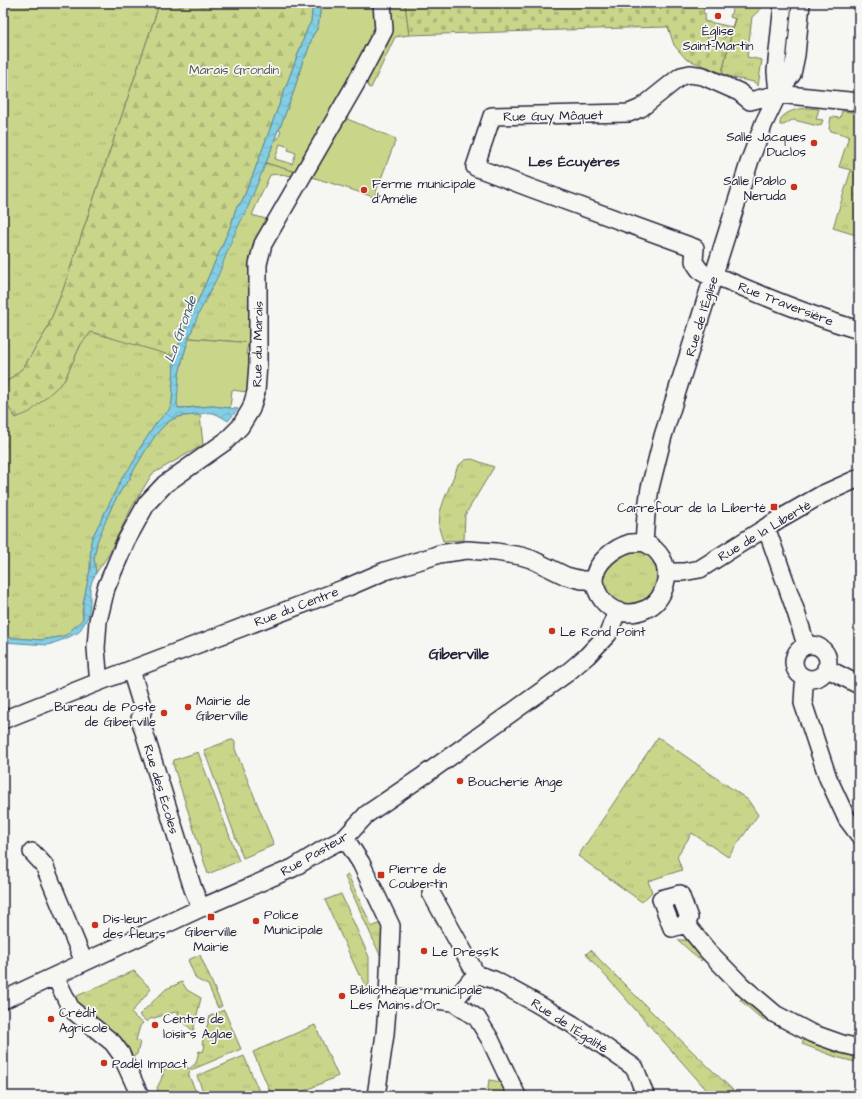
<svg xmlns="http://www.w3.org/2000/svg" width="862" height="1099" viewBox="0 0 862 1099" font-family="'Architects Daughter',sans-serif">
<style>
.grass{fill:url(#grass-tufts);stroke:#767c62}
.forest{fill:url(#forest-firs);stroke:#767c62}
.cemetery{fill:url(#cemetery-stones);stroke:#767c62}
.garden{fill:#c9d68a;stroke:#767c62;fill-rule:evenodd}
.water{fill:url(#water-waves);stroke:#5c89a0}
.lines{fill:none;stroke-linecap:round;stroke-linejoin:round}
.minor-casing{stroke:#22223b;stroke-width:20}
.minor{stroke:#f6f6f2;stroke-width:17}
.poi-dot{fill:#c8321e;stroke:#f6f6f2;stroke-width:1.5}
.labels{text-anchor:middle;stroke-width:3.5;stroke-linejoin:round;paint-order:stroke}
.poi-label{font-size:13px;fill:#22223b;stroke:#f6f6f2;text-anchor:start}
.park-label{font-size:13px;fill:#545853;stroke:#f6f6f2}
.street-label{font-size:13px;fill:#22223b;stroke:#f6f6f2}
.neighbourhood-label{font-size:14px;font-weight:bold;fill:#22223b;stroke:#f6f6f2}
.water-label{font-size:14px;font-style:italic;fill:#3f566d;stroke:#f6f6f2}
.quarter-label{font-size:15px;font-weight:bold;fill:#22223b;stroke:#f6f6f2}
</style>
<defs>
<pattern id="grass-tufts" width="24" height="20" patternUnits="userSpaceOnUse"><rect width="24" height="20" fill="#c9d68a"/><path d="M3 7l-1-3M5 7V3M7 7l1-3M15 17l-1-3M17 17v-4M19 17l1-3" fill="none" stroke="#acb778"/></pattern>
<pattern id="forest-firs" width="22" height="20" patternUnits="userSpaceOnUse"><rect width="22" height="20" fill="#c9d68a"/><path d="M5 1l3.5 6h-7zM16 11l3.5 6h-7z" fill="#acb778"/></pattern>
<pattern id="cemetery-stones" width="16" height="16" patternUnits="userSpaceOnUse"><rect width="16" height="16" fill="#c9d68a"/><path d="M2 7V4a2 2 0 0 1 4 0v3zM10 15v-3a2 2 0 0 1 4 0v3z" fill="#acb778"/></pattern>
<pattern id="water-waves" width="16" height="10" patternUnits="userSpaceOnUse"><rect width="16" height="10" fill="#83cee3"/><path d="M0 5q4-4 8 0t8 0" fill="none" stroke="#71b1c4"/></pattern>
</defs>
<rect width="100%" height="100%" fill="#f6f6f2"/>
<filter id="ink" filterUnits="userSpaceOnUse"><feTurbulence type="fractalNoise" baseFrequency=".025" numOctaves="2"/><feDisplacementMap in="SourceGraphic" scale="8" xChannelSelector="R" yChannelSelector="G"/><feConvolveMatrix kernelMatrix="1 2 1 2 8 2 1 2 1" color-interpolation-filters="sRGB"/></filter>
<g filter="url(#ink)">
<!-- grass -->
<path class="grass" d="M3,3H159L157,11L63,290L46,331L23,368L3,385Z
M187,3H321L286,112L279,130H278L271,150L266,163L300,173L294,176L277,174L270,175L252,215L269,220L253,244L251,260L253,343L190,338L173,356L174,363L172,403L169,410L157,422L138,451L136,458L129,469L123,477L92,538L91,542L90,570L82,611L83,619L65,636L41,640L3,637V399L16,418L64,381L81,344L91,332Z
M386,3H405L409,35L395,37L371,88L368,87L366,80Z
M734,3H766L765,5L752,17L747,57L762,60L758,86L754,82L734,78L722,73L735,19L730,17Z
M807,108L819,109L816,119L823,120L821,125L818,126L794,120C789,120 786,126 780,125C779,112 797,109 807,108Z
M842,111L859,113V236L833,228L851,170L839,167L849,136L831,131L829,129L831,117L840,118Z
M200,415L203,445L152,474L132,507L107,557L96,573L94,558L97,542L99,535L112,506L123,487L130,479V476C141,460 157,424 176,418C183,415 192,415 200,415Z
M472,459L494,467L465,515L464,540L443,541L439,528L440,512L444,500L458,466L465,460Z
M631,550H642L648,554L657,563L659,573L658,580L652,594L646,600L639,604L629,606L620,604L613,601L604,588L602,580L604,572L610,564L617,557Z
M658,737L748,800L758,815L728,857L692,833L677,856L682,870L648,881L652,892L642,902L578,856Z
M231,740H233L235,742V749L274,845L243,858L204,750Z
M198,752L239,861L208,874L173,764L174,760Z
M348,875L372,927L382,922L384,929L382,955H380L345,877Z
M341,894L369,957V993L361,975H359L325,900Z
M678,940H686L704,957L701,961Z
M591,950L601,961L666,1026L739,1096H712L586,954Z
M200,955L222,1006L218,1008L208,985L196,979L188,960Z
M134,971L151,989L131,1013L137,1019L143,1023L140,1026L136,1040L140,1042L137,1054L131,1059L81,1011L75,1000L77,996Z
M182,982L187,990L201,998L193,1031L179,1018H177L179,1011L150,1019L147,1022L139,1015L166,989Z
M744,996L767,1017L764,1021L740,1000Z
M224,1010L241,1049L191,1070L189,1072V1076L198,1096H160L157,1088L161,1080L165,1066L182,1062L189,1069L196,1063L199,1051L203,1052L205,1045L202,1044L210,1016Z
M315,1025L338,1076L293,1096H272L253,1052Z
M804,1039L838,1052L859,1058V1063L836,1057L802,1044Z
M244,1056L261,1096H205L197,1076Z"/>
<!-- forest -->
<path class="forest" d="M159,3H313L311,22L308,27L254,172L242,201L236,208L231,225L200,296L191,314L181,340L173,356L91,332L81,344L64,381L30,412L16,418L3,399V385L23,368L46,331L63,290L157,11Z"/>
<!-- cemetery -->
<path class="cemetery" d="M405,3H705L703,13L706,14L704,21L732,27L735,18L722,73L686,59L674,45L668,27L626,28L409,35Z"/>
<!-- garden -->
<path class="garden" d="M321,3H377L380,22L300,173L266,163L271,150L275,139H278L281,131L279,130L294,91L303,60L306,56L313,35L317,29L319,21ZM280,144L289,147L288,150L296,153L292,164L275,159Z
M340,116L396,139L374,197L306,175Z
M189,338L253,343V344L248,343L246,354L252,355L247,392L232,390L230,408L213,406L180,408L177,407C175,383 182,360 189,338Z
M489,1080C504,1082 502,1083 506,1096H487Z"/>
<!-- water -->
<path class="water" d="M313,3H321L319,21L317,29L313,35L306,56L303,60L294,91L279,130H278L271,150L248,207L233,237L218,276L199,313L189,338L183,357L179,375L177,404L178,408H187L213,406L238,409L228,421C221,417 214,411 206,413C202,413 200,415 197,415C190,416 182,415 175,418C157,425 141,460 130,476V479L123,487L112,506L97,542L94,558L96,573L92,581L90,589V604L88,617L79,632L65,639L48,645L3,642V637L41,640L65,636L83,619V603L90,570L91,542L92,538L123,476L129,469L136,458L138,451L157,422L169,410L172,403L174,363L173,356L181,340L191,314L200,296L231,225L236,208L242,201L254,172L308,27L311,22Z"/>
<g class="lines">
<defs>
<path id="minor" d="M778,94L776,71L783,3
M859,102L778,94L750,101L739,92L703,76L690,74L681,76L641,108L629,113L492,116L475,167L533,189L695,248L694,261C696,265 699,270 703,273C709,277 719,277 726,280C770,299 814,317 859,330
M766,527L796,612L806,645
M630,543C635,543 641,542 645,543C660,550 668,564 666,580C664,592 658,604 646,609C628,617 609,613 599,595C597,591 594,585 594,580C595,562 614,548 630,543Z
M644,543L646,515L650,488L663,436L750,160L764,123L778,94L792,74L796,55L801,3
M667,572H683L700,569L781,518L821,495L859,478
M794 662a17 17 0 1 1 34 0a17 17 0 1 1-34 0Z
M826,668L859,685
M131,670L143,709L140,719L193,889L201,908
M806,678L804,686L803,703L828,778L847,819L859,835
M101,681L98,673L96,648L98,621L106,588L126,541L147,503L165,484L226,441L240,427L251,409L256,392L258,364V264L263,244L267,237L355,85L384,30L382,3
M3,720L101,681L348,587L385,571L431,557L439,554L467,550L496,552L521,556L531,559L566,576L582,580H594
M345,838L361,863L391,926L388,997L385,1034L376,1096
M32,852L44,865L84,962
M431,893L476,974L453,1002
M680,894L689,918L686,924L672,928L661,899Z
M686,924L707,950L742,986L775,1014L811,1033L842,1044L859,1048
M476,974L494,980L534,1002L572,1024L635,1068L645,1095
M55,976L71,1009L113,1043L121,1054L140,1096
M388,997L419,998L453,1002L477,1018L490,1039L517,1096
M3,1000L201,908L293,868L324,849L345,838L367,814L423,776L567,673L587,656L608,634L617,612"/>
</defs>
<!-- minor casing -->
<use href="#minor" class="minor-casing"/>
<!-- minor -->
<use href="#minor" class="minor"/>
</g>
</g>
<!-- markers -->
<g class="poi-dot">
<circle cx="718" cy="16" r="4"/>
<circle cx="814" cy="143" r="4"/>
<circle cx="794" cy="187" r="4"/>
<circle cx="364" cy="190" r="4"/>
<rect x="770" y="503" width="8" height="8" rx="2"/>
<circle cx="552" cy="631" r="4"/>
<circle cx="188" cy="707" r="4"/>
<circle cx="164" cy="713" r="4"/>
<circle cx="460" cy="781" r="4"/>
<rect x="377" y="871" width="8" height="8" rx="2"/>
<rect x="207" y="913" width="8" height="8" rx="2"/>
<circle cx="256" cy="921" r="4"/>
<circle cx="95" cy="925" r="4"/>
<circle cx="424" cy="951" r="4"/>
<circle cx="342" cy="996" r="4"/>
<circle cx="51" cy="1019" r="4"/>
<circle cx="155" cy="1025" r="4"/>
<circle cx="104" cy="1063" r="4"/>
</g>
<g class="labels">
<!-- poi labels -->
<g class="poi-label">
<text x="718" y="35" text-anchor="middle">Église<tspan x="718" dy="15">Saint-Martin</tspan></text>
<text x="806" y="141" text-anchor="end">Salle Jacques<tspan x="806" dy="15">Duclos</tspan></text>
<text x="786" y="185" text-anchor="end">Salle Pablo<tspan x="786" dy="15">Neruda</tspan></text>
<text x="372" y="188">Ferme municipale<tspan x="372" dy="15">d'Amélie</tspan></text>
<text x="766" y="512" text-anchor="end">Carrefour de la Liberté</text>
<text x="560" y="636">Le Rond Point</text>
<text x="196" y="705">Mairie de<tspan x="196" dy="15">Giberville</tspan></text>
<text x="156" y="711" text-anchor="end">Bureau de Poste<tspan x="156" dy="15">de Giberville</tspan></text>
<text x="468" y="786">Boucherie Ange</text>
<text x="389" y="873">Pierre de<tspan x="389" dy="15">Coubertin</tspan></text>
<text x="264" y="919">Police<tspan x="264" dy="15">Municipale</tspan></text>
<text x="103" y="923">Dis-leur<tspan x="103" dy="15">des fleurs</tspan></text>
<text x="211" y="936" text-anchor="middle">Giberville<tspan x="211" dy="15">Mairie</tspan></text>
<text x="432" y="956">Le Dress’K</text>
<text x="350" y="994">Bibliothèque municipale<tspan x="350" dy="15">Les Mains d'Or</tspan></text>
<text x="59" y="1017">Crédit<tspan x="59" dy="15">Agricole</tspan></text>
<text x="163" y="1023">Centre de<tspan x="163" dy="15">loisirs Aglae</tspan></text>
<text x="112" y="1068">Padel Impact</text>
</g>
<!-- park labels -->
<g class="park-label">
<text x="234" y="74">Marais Grondin</text>
</g>
<!-- street labels -->
<g class="street-label">
<text transform="translate(553 115) rotate(-1)" y="5">Rue Guy Môquet</text>
<text transform="translate(786 303) rotate(21)" y="5">Rue Traversière</text>
<text transform="translate(701 316) rotate(-73)" y="5">Rue de l'Église</text>
<text transform="translate(257 344) rotate(-89)" y="5">Rue du Marais</text>
<text transform="translate(764 530) rotate(-31)" y="5">Rue de la Liberté</text>
<text transform="translate(296 606) rotate(-21)" y="5">Rue du Centre</text>
<text transform="translate(162 789) rotate(73)" y="5">Rue des Écoles</text>
<text transform="translate(314 853) rotate(-30)" y="5">Rue Pasteur</text>
<text transform="translate(570 1025) rotate(33)" y="5">Rue de l'Égalité</text>
</g>
<!-- neighbourhood labels -->
<g class="neighbourhood-label">
<text x="574" y="166">Les Écuyères</text>
</g>
<!-- water labels -->
<g class="water-label">
<text transform="translate(180 329) rotate(-70)" y="5">La Gronde</text>
</g>
<!-- quarter labels -->
<g class="quarter-label">
<text x="459" y="659">Giberville</text>
</g>
</g>
<!-- margin -->
<rect width="862" height="1099" fill="none" stroke="#f6f6f2" stroke-width="16"/>
<rect x="8" y="8" width="846" height="1083" fill="none" stroke="#22223b" stroke-width="1.5" filter="url(#ink)"/>
</svg>
